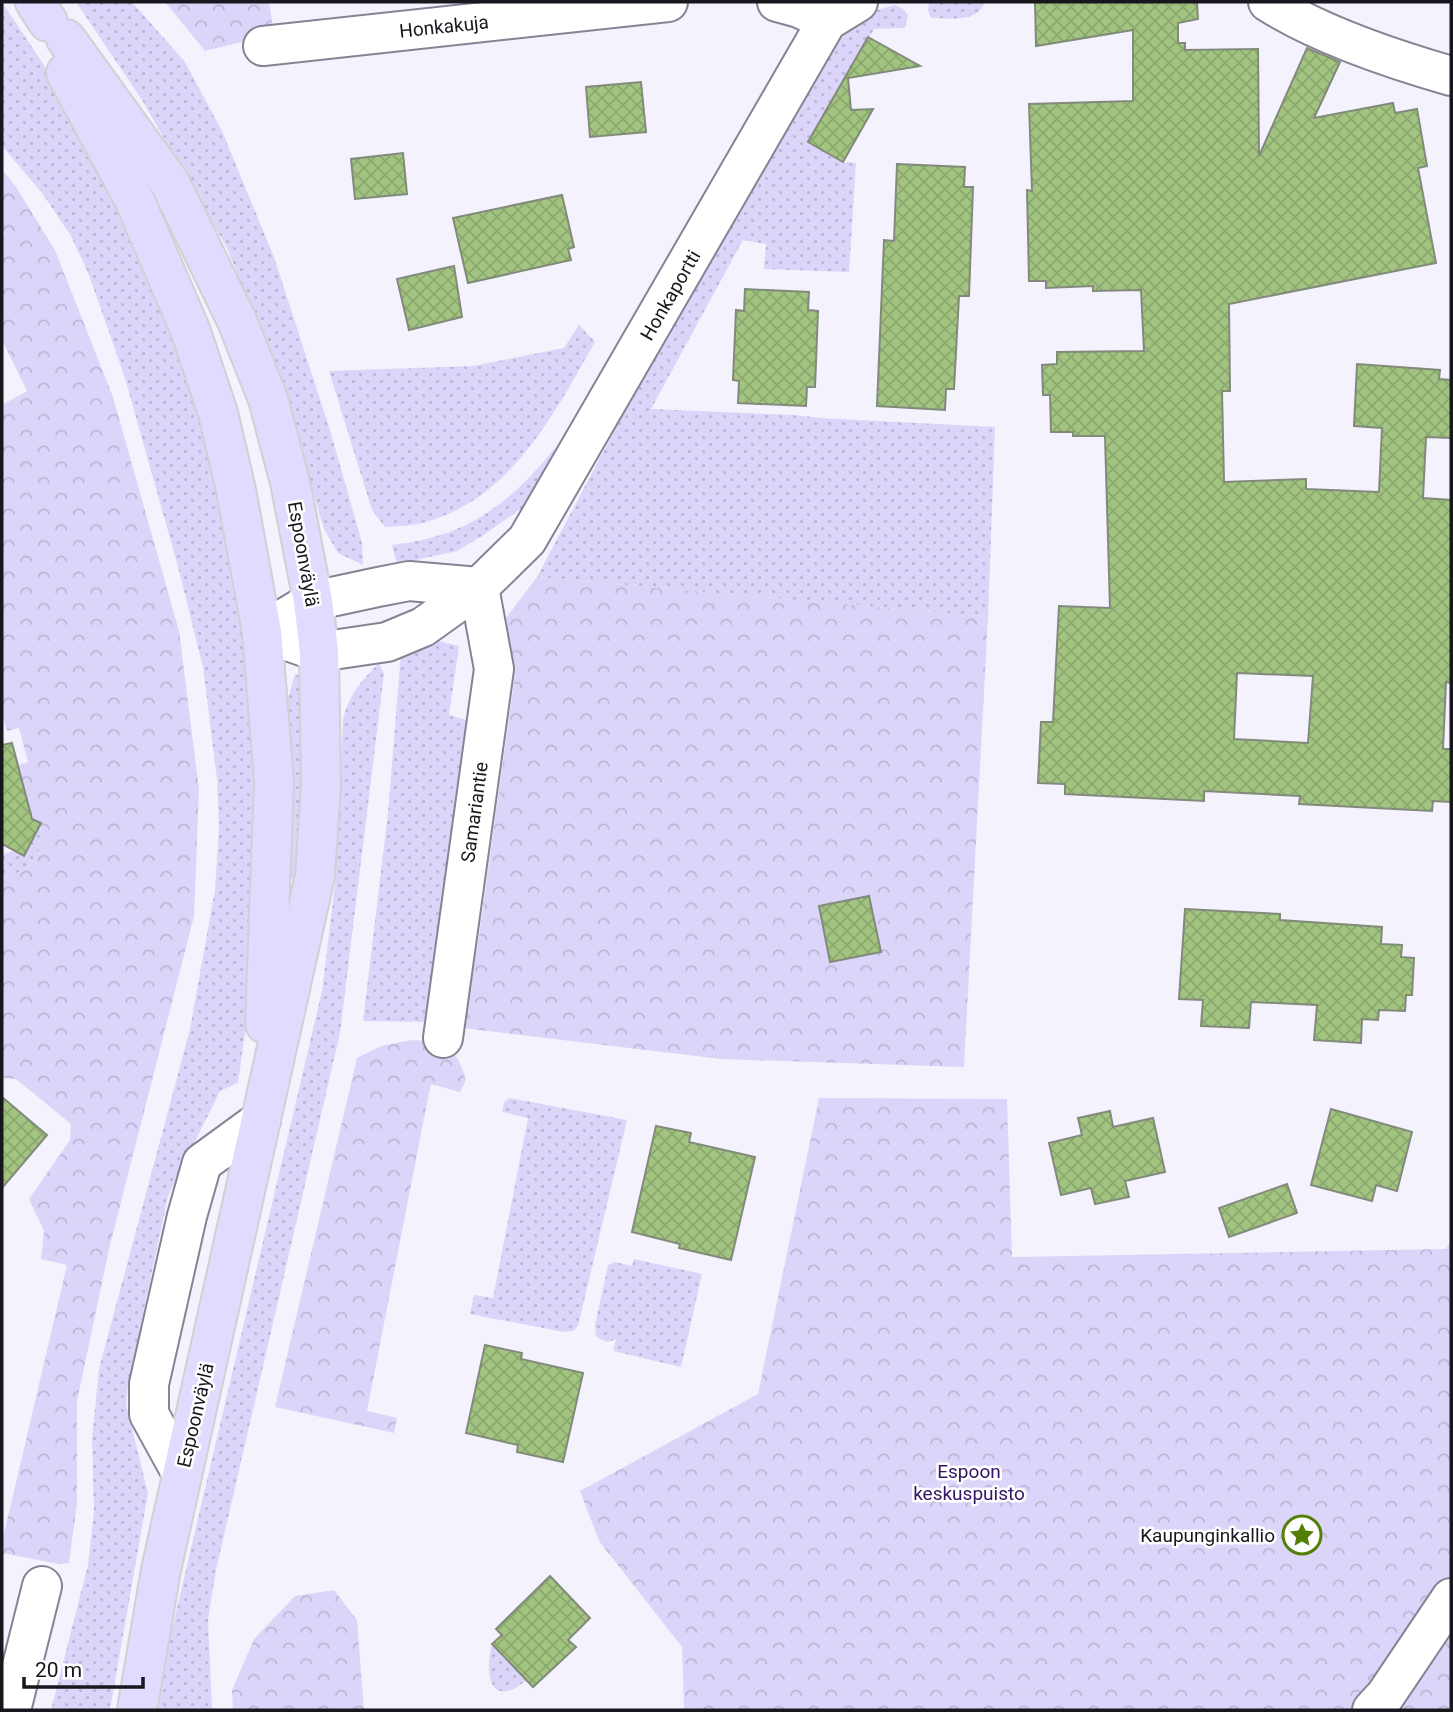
<svg xmlns="http://www.w3.org/2000/svg" width="1453" height="1712" viewBox="0 0 1453 1712" font-family="Roboto,sans-serif">
<style>
.grass{fill:url(#grass-dots)}
.forest{fill:url(#forest-crowns)}
.building{fill:url(#building-cross-hatch);stroke:#828a7b;stroke-width:2;fill-rule:evenodd}
.lines{fill:none;stroke-linecap:round;stroke-linejoin:round}
.minor-casing{stroke:#868394;stroke-width:42}
.major-casing{stroke:#d1d1d2;stroke-width:42}
.minor{stroke:#fff;stroke-width:38}
.major{stroke:#e2daff;stroke-width:38}
.labels{text-anchor:middle;stroke-width:5;stroke-linejoin:round;paint-order:stroke}
.street-label{font-size:19px;fill:#18171d;stroke:#fff}
.park-label{font-size:19px;fill:#321463;stroke:#fff}
.poi-label{font-size:19px;fill:#18171d;stroke:#fff;text-anchor:end}
</style>
<defs>
<pattern id="grass-dots" width="8" height="8" patternUnits="userSpaceOnUse" patternTransform="scale(1.75)"><rect width="8" height="8" fill="#dcd5fa"/><path d="M2 2h.1M6 6h.1" fill="none" stroke="#bcb6d6" stroke-width="1.8" stroke-linecap="round"/></pattern>
<pattern id="forest-crowns" width="20" height="18" patternUnits="userSpaceOnUse" patternTransform="scale(1.75)"><rect width="20" height="18" fill="#dcd5fa"/><path d="M2 6a3 3 0 1 1 6 0M12 15a3 3 0 1 1 6 0" fill="none" stroke="#bcb6d6"/></pattern>
<pattern id="building-cross-hatch" width="8" height="8" patternUnits="userSpaceOnUse" patternTransform="scale(1.75)"><rect width="8" height="8" fill="#a2c480"/><path d="M0 0l8 8M0 8l8-8" fill="none" stroke="#8ba86e"/></pattern>
</defs>
<rect width="100%" height="100%" fill="#f4f2fd"/>
<!-- grass -->
<path class="grass" d="M2,2L44,65L126,208L190,366L231,527L257,720L253,974L238,1083L220,1091L168,1196L128,1385L126,1404L148,1493L110,1710H51L88,1565L94,1511L92,1439L99,1369L190,1029L215,890L219,826L217,779L203,667L177,563L125,378L89,275L71,236L42,193L2,146Z
M76,2H132L185,62L222,131L274,257L330,430L362,543L363,565L338,553L324,529L276,371L227,248L142,100Z
M929,2H984C979,23 949,18 931,18L928,11Z
M895,5L903,9L908,15L905,28L874,29L809,142L843,162L856,163L849,272L764,269L766,244L743,240L651,409L794,415L820,418L995,427L988,617L537,577L628,405L840,39C856,13 866,13 895,5Z
M579,325L595,342C554,414 510,501 422,523C411,526 397,526 385,527L372,510L329,371L473,366L564,348Z
M554,449L560,453L543,483L521,509L482,536L457,551L397,564L392,545C465,537 508,506 554,449Z
M439,641L459,646L449,715L473,722L424,1022L363,1021L388,813L401,653Z
M379,663L384,674L340,1033L216,1570L208,1620L212,1710H157L168,1646L322,991L336,877L343,719C349,695 361,681 379,663Z
M295,674L302,676L306,775L299,879L286,878L282,720Z
M41,823L38,857L24,870L2,879V854L14,851L24,856Z
M510,1098L627,1120L578,1326L573,1331L564,1332L470,1314L474,1295L493,1298L528,1118L502,1112L504,1102Z
M634,1259L702,1274L681,1367L613,1351L616,1339C608,1343 603,1342 596,1336L595,1325L608,1265L615,1262L632,1266Z
M492,1644L527,1680C490,1710 484,1675 492,1644Z"/>
<!-- forest -->
<path class="forest" d="M165,2H269L274,34L205,51Z
M2,170L16,187L55,250L113,397L179,631L199,789L194,916L110,1245L77,1401V1503L69,1563L59,1564L2,1553V1542L67,1265L41,1259L44,1231L29,1199L70,1140L71,1124L16,1079L2,1078V879L24,870L38,857L41,824L32,819L18,765L28,762L19,728L7,731L2,713V405L27,391L2,340V235L5,233L2,229Z
M537,577L988,617L964,1067L721,1059L463,1028L479,936L515,674L506,618Z
M412,1040C446,1043 456,1046 466,1080L460,1092L431,1084L426,1108L367,1411L397,1418L394,1433L275,1407L357,1058L381,1046Z
M819,1098L1007,1099L1012,1257L1446,1249L1451,1241V1710H684L682,1647L599,1541L580,1491L758,1394Z
M334,1590L357,1620L364,1710H233L232,1690L254,1639L295,1596Z"/>
<!-- building -->
<path class="building" d="M1035,2H1197L1198,19L1178,23V43H1185V50L1258,49L1259,156L1307,48L1340,62L1314,118L1393,103L1395,113L1417,109L1427,166L1418,168L1436,263L1229,304L1230,391H1222L1224,482L1306,479V489L1379,492L1382,428L1354,426L1357,364L1440,370L1439,379L1451,380V438L1426,437L1423,498L1451,500V683L1446,682L1443,749H1451V802L1433,801L1432,811L1299,804L1300,796L1204,791V801L1065,794V784L1038,783L1041,722H1053L1059,606L1110,608L1105,436H1073V432H1051L1050,395H1043L1042,365L1057,364V352L1144,351L1141,290L1093,291V286L1046,288V281H1029L1027,190L1032,191L1029,104L1133,101V30L1036,46ZM1237,673L1313,676L1308,743L1234,739Z
M868,37L920,66L848,78L851,110L873,109L843,162L808,142Z
M641,82L646,132L590,137L586,87Z
M403,153L407,194L355,199L351,159Z
M897,164L965,167L964,187H973L969,296H959L954,389H946L945,410L877,406L884,240L894,241Z
M562,195L574,247L568,249L571,260L468,283L453,218Z
M454,266L462,317L409,330L397,279Z
M745,289L809,292L808,310L818,311L815,387H807L806,406L738,403L739,381L733,380L736,310L744,311Z
M12,743L32,819L41,823L24,856L2,844V745Z
M869,896L881,952L830,962L819,906Z
M1185,909L1280,914V920L1382,927L1381,944L1402,945L1401,957L1414,958L1412,995H1406L1405,1011L1379,1010L1378,1020L1362,1019L1361,1043L1314,1040L1317,1005L1251,1002L1249,1028L1201,1026L1203,1000L1179,999Z
M2,1097L47,1135L2,1188Z
M1331,1109L1412,1132L1397,1191L1376,1185L1372,1201L1311,1185Z
M1110,1111L1113,1127L1153,1118L1165,1172L1125,1181L1129,1197L1095,1204L1091,1188L1061,1195L1049,1143L1082,1135L1078,1118Z
M656,1126L691,1133L689,1142L755,1157L731,1260L679,1248L680,1244L632,1232Z
M1287,1184L1297,1213L1229,1237L1219,1208Z
M485,1345L522,1353L521,1359L583,1373L563,1462L517,1452L518,1445L466,1433Z
M550,1576L590,1618L568,1640L576,1647L533,1687L492,1644L502,1635L496,1629Z"/>
<g class="lines">
<defs>
<path id="minor" d="M777,2L799,8L827,21
M1268,2C1320,35 1392,59 1451,76
M263,46L668,2
M262,632L319,652L387,642L423,627L479,587L527,540L827,21L858,2
M262,632L313,601L378,587L409,581L479,587
M443,1038L494,669L479,587
M182,1474L149,1414V1384L187,1216L202,1163L261,1120
M11,1710L42,1586
M1372,1710L1385,1696L1451,1598"/>
<path id="major" d="M35,2L48,22
M66,39L170,183L237,321L268,399L290,482L313,601L319,652L321,786L315,876L161,1570L137,1710
M66,73L134,199L191,332L218,413L236,490L262,632L274,781L265,1024"/>
</defs>
<!-- minor casing -->
<use href="#minor" class="minor-casing"/>
<!-- major casing -->
<use href="#major" class="major-casing"/>
<!-- minor -->
<use href="#minor" class="minor"/>
<!-- major -->
<use href="#major" class="major"/>
</g>
<!-- icons -->
<defs>
<symbol id="sight-ring" viewBox="-11 -11 22 22"><circle r="9.5" fill="#fff" stroke="#527f06" stroke-width="1.5"/><path d="M0-6L1.8-2.2L6-1.7L2.9 1.2L3.7 5.4L0 3.3L-3.7 5.4L-2.9 1.2L-6-1.7L-1.8-2.2Z" fill="#527f06"/></symbol>
</defs>
<g fill-rule="evenodd">
<use href="#sight-ring" x="1280" y="1513" width="44" height="44"/>
</g>
<g class="labels">
<!-- street labels -->
<g class="street-label">
<text transform="translate(444 26) rotate(-6)" y="7">Honkakuja</text>
<text transform="translate(670 295) rotate(-60)" y="7">Honkaportti</text>
<text transform="translate(304 554) rotate(80)" y="7">Espoonväylä</text>
<text transform="translate(474 812) rotate(-82)" y="7">Samariantie</text>
<text transform="translate(195 1415) rotate(-77)" y="7">Espoonväylä</text>
</g>
<!-- park labels -->
<g class="park-label">
<text x="969" y="1478">Espoon<tspan x="969" dy="22">keskuspuisto</tspan></text>
</g>
<!-- poi labels -->
<g class="poi-label">
<text x="1275" y="1542">Kaupunginkallio</text>
</g>
</g>
<!-- border -->
<rect width="1453" height="1712" fill="none" stroke="#18171d" stroke-width="7"/>
<!-- scale -->
<path d="M24 1677v10h119v-10" fill="none" stroke="#18171d" stroke-width="3.5"/>
<text x="35" y="1677" font-size="21" fill="#18171d" stroke="#ffffff" stroke-width="5" paint-order="stroke">20 m</text>
</svg>
